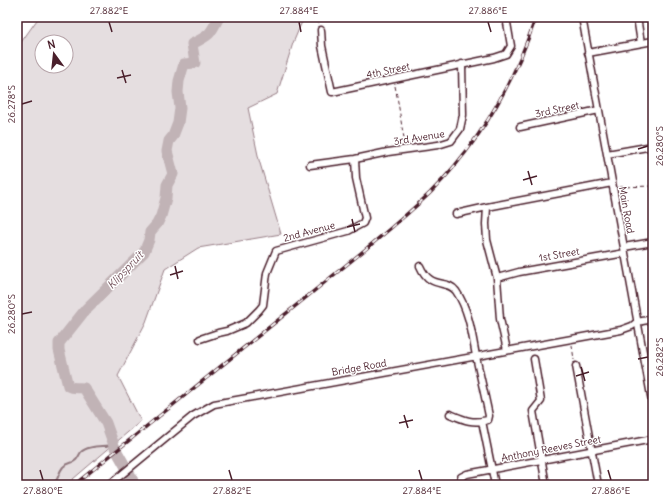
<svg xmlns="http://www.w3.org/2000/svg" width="670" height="502" viewBox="0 0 670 502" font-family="Delius,sans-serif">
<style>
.green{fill:#e5dee0;stroke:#987e86;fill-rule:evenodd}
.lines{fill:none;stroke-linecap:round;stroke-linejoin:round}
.stream{stroke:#91787e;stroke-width:2}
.river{stroke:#c1b3b6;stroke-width:11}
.minor-casing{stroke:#4a1f2b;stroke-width:9}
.path{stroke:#4a1f2b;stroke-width:1;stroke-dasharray:4 3;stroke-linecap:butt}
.minor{stroke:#fff;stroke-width:6}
.rail-casing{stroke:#4a1f2b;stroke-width:3.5}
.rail{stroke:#fff;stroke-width:2;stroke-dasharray:6;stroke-linecap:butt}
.ticks{fill:none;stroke:#4a1f2b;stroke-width:1.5}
.labels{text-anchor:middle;stroke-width:3;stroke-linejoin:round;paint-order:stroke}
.street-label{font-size:10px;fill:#4a1f2b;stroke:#fff}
.water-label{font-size:11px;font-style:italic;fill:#74535c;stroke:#fff}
.neatline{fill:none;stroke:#4a1f2b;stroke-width:1.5}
.ticks-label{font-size:10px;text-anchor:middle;fill:#4a1f2b}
</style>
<rect width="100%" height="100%" fill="#fff"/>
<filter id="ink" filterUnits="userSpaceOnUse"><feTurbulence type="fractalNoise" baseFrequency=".025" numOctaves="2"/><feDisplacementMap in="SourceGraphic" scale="8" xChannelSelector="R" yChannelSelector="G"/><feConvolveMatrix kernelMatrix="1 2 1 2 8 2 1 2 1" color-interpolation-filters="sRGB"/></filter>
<g filter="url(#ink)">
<!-- green -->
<path class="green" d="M39,17H304L293,43L277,94L248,108L259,160L281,234L198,248L165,269L146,322L118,376L141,421L66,485H17V48ZM42,42H66V66H42Z"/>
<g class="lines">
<!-- stream -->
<path class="stream" d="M52,485C60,479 57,474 63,467C66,463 72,464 76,460C78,458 79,455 81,452C88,445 104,447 113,445"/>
<!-- river -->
<path class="river" d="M134,485L132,478L115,448L106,423L84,388C78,387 73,389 68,386L59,350V343L86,309L144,252L149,240L150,232L157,224L161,216L166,198L167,185L173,174L167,151L169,141L173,136L178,123L180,108L178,92L179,81L184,64L195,63L192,44C210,35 210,35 219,17"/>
<defs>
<path id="minor" d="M582,17L653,407
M637,17L641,43
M321,30L322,46L332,92L494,58L506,54L511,46L506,17
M588,53L653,41
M520,127L599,110
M607,154L653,146
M310,165L355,159L388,152L438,145L451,141L460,129L463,115L462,64
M487,207L486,224L487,240L497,278L500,319L507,350
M456,214L487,207L612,183
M624,247L653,242
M420,266C431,291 446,278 456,291C469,310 472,334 476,356C480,376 485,396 489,416L488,420C472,424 464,420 450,414
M497,278L519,272L625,253
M200,339L218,333L227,331L246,323L259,310L263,305L267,273L276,251L348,231L363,223L365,218L356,178L355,159
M534,359L541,401L533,411L546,485
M576,366L598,485
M482,421L495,485
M109,485L193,416L214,404L621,330L632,326L637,322L653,319
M460,485L461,477L467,474L653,439"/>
</defs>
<!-- minor casing -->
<use href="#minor" class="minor-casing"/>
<!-- path -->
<path class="path" d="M317,17L319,24
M395,86C399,105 401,124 405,143
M620,187L653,186
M572,345L574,360"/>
<!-- minor -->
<use href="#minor" class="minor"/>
<defs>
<path id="rail" d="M74,485L361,253C384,234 408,214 430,193C479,144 514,82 536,17"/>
</defs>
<!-- rail casing -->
<use href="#rail" class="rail-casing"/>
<!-- rail -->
<use href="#rail" class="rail"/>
</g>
</g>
<!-- ticks -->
<path class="ticks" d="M109,22L112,32M299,22L301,32M488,22L491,32M122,70L126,83M117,78L131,75M22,104L32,101M638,149L648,146M528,171L532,185M523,180L537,176M352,219L355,232M347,227L360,224M175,266L178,279M170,275L183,271M22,314L32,312M638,359L648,357M581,367L585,381M576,376L589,372M404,415L408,428M399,423L413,420M40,470L43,480M229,470L232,480M419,470L422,480M608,470L611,480"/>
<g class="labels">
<!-- street labels -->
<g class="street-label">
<text transform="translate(388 70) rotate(-12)" y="4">4th Street</text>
<text transform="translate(557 109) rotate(-12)" y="4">3rd Street</text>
<text transform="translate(419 137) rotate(-9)" y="4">3rd Avenue</text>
<text transform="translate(627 210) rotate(80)" y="4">Main Road</text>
<text transform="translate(309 231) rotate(-15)" y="4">2nd Avenue</text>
<text transform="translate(559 254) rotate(-10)" y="4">1st Street</text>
<text transform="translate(359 367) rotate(-10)" y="4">Bridge Road</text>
<text transform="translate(551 448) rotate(-11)" y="4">Anthony Reeves Street</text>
</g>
<!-- water labels -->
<g class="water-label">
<text transform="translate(125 270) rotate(-47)" y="4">Klipspruit</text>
</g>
</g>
<!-- margin -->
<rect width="670" height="502" fill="none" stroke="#fff" stroke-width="44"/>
<!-- north arrow -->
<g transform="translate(54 54) rotate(345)"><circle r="19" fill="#ffffff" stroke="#b7a5aa"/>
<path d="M0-3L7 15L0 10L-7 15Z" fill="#4a1f2b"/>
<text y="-6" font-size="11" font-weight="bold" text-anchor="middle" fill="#4a1f2b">N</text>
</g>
<rect x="22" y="22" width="626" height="458" class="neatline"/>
<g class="ticks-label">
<text x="109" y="14">27.882°E</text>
<text x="299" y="14">27.884°E</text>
<text x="488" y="14">27.886°E</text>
<text transform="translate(11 104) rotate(-90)" y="4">26.278°S</text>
<text transform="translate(659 146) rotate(-90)" y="4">26.280°S</text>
<text transform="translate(11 314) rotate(-90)" y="4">26.280°S</text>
<text transform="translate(659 357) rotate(-90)" y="4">26.282°S</text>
<text x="43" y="494">27.880°E</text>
<text x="232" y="494">27.882°E</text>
<text x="422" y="494">27.884°E</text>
<text x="611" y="494">27.886°E</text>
</g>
</svg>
